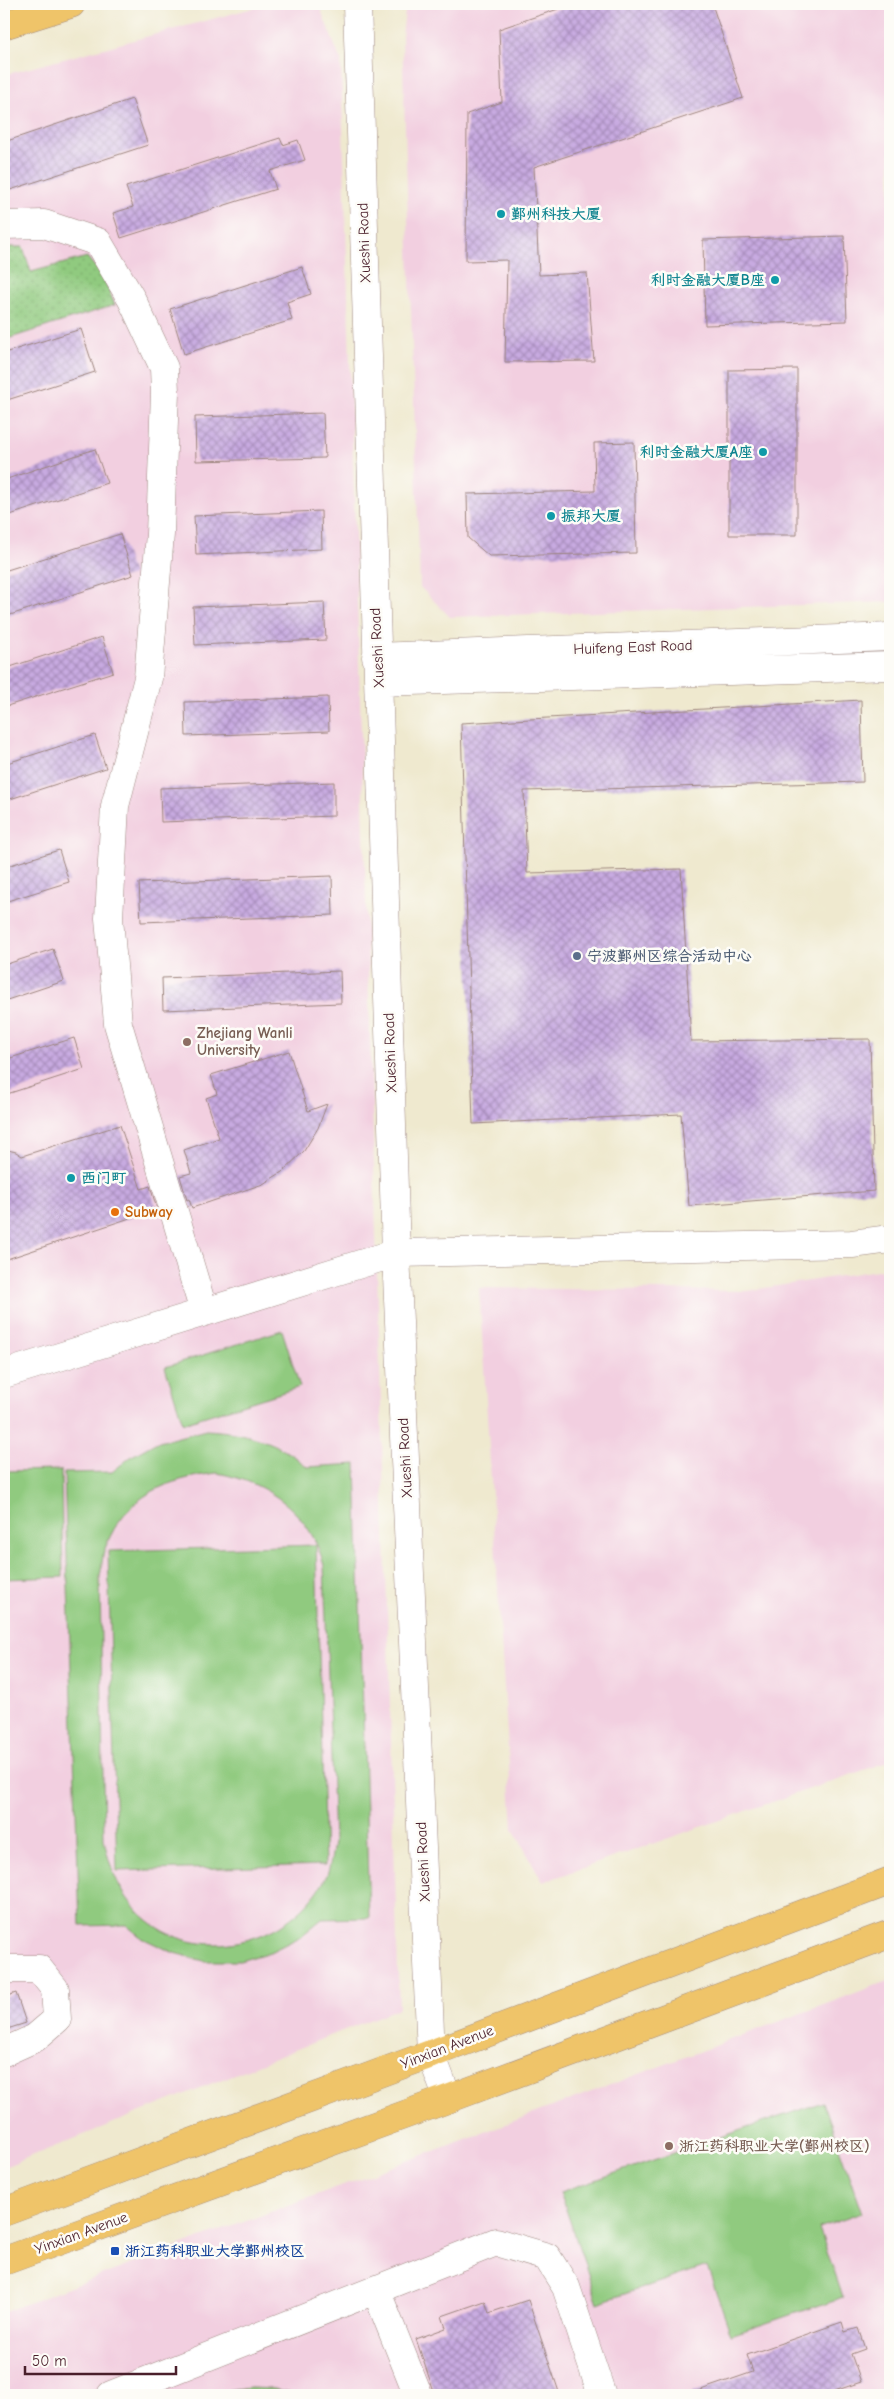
<svg xmlns="http://www.w3.org/2000/svg" width="894" height="2399" viewBox="0 0 894 2399" font-family="'Comic Neue','LXGW WenKai TC',sans-serif">
<style>
.built{fill:#f2cfe0}
.grass{fill:url(#grass-dots);stroke:#6d7455}
.pitch{fill:#90ca7f;stroke:#6d7455;fill-rule:evenodd}
.building{fill:url(#building-cross-hatch)}
.lines{fill:none;stroke-linecap:round;stroke-linejoin:round}
.minor-casing{stroke:#9c847d;stroke-width:29}
.major-casing{stroke:#9c847d;stroke-width:29}
.minor{stroke:#fff;stroke-width:28}
.major{stroke:#efc469;stroke-width:28}
.culture-dot{fill:#0f9aa8;stroke:#fdfcf7;stroke-width:2}
.service-dot{fill:#5c6f8a;stroke:#fdfcf7;stroke-width:2}
.education-dot{fill:#8d6e63;stroke:#fdfcf7;stroke-width:2}
.food-dot{fill:#e8710a;stroke:#fdfcf7;stroke-width:2}
.transit-dot{fill:#1a4fb4;stroke:#fdfcf7;stroke-width:2}
.labels{text-anchor:middle;stroke-width:5;stroke-linejoin:round;paint-order:stroke}
.culture-label{font-size:15px;font-weight:bold;fill:#0d838f;stroke:#fdfcf7;text-anchor:start}
.street-label{font-size:15px;fill:#4a1f2b;stroke:#fdfcf7}
.service-label{font-size:15px;font-weight:bold;fill:#4e5e75;stroke:#fdfcf7;text-anchor:start}
.education-label{font-size:15px;font-weight:bold;fill:#785e54;stroke:#fdfcf7;text-anchor:start}
.food-label{font-size:15px;font-weight:bold;fill:#c56008;stroke:#fdfcf7;text-anchor:start}
.transit-label{font-size:15px;font-weight:bold;fill:#164399;stroke:#fdfcf7;text-anchor:start}
</style>
<defs>
<pattern id="grass-dots" width="8" height="8" patternUnits="userSpaceOnUse" patternTransform="scale(1.25)"><rect width="8" height="8" fill="#90ca7f"/><path d="M2 2h.1M6 6h.1" fill="none" stroke="#7ead6e" stroke-width="1.8" stroke-linecap="round"/></pattern>
<pattern id="building-cross-hatch" width="8" height="8" patternUnits="userSpaceOnUse" patternTransform="scale(1.25)"><rect width="8" height="8" fill="#c8aae1"/><path d="M0 0l8 8M0 8l8-8" fill="none" stroke="#a48ab7"/></pattern>
</defs>
<rect width="100%" height="100%" fill="#fdfcf7"/>
<filter id="ink" filterUnits="userSpaceOnUse"><feTurbulence type="fractalNoise" baseFrequency=".02" numOctaves="2"/><feDisplacementMap in="SourceGraphic" scale="10" xChannelSelector="R" yChannelSelector="G"/><feConvolveMatrix kernelMatrix="1 2 1 2 8 2 1 2 1" color-interpolation-filters="sRGB"/></filter>
<filter id="wash" filterUnits="userSpaceOnUse"><feTurbulence type="fractalNoise" baseFrequency=".0096" numOctaves="4" result="noise"/><feDisplacementMap in="SourceGraphic" scale="20" xChannelSelector="R" yChannelSelector="G"/><feGaussianBlur stdDeviation="1.12" result="paint"/><feColorMatrix in="noise" values="0 0 0 0 0 0 0 0 0 0 0 0 0 0 0 0 0 1.4 0 .05"/><feComposite in="paint" operator="in"/></filter>
<g filter="url(#wash)">
<rect width="100%" height="100%" fill="#efe9cf"/>
<!-- built -->
<path class="built" d="M268,4L319,5L341,61L399,2008L4,2167V75Z
M406,4H890V602L450,617L420,587L402,36Z
M890,1268V1761L543,1882L513,1829L479,1288L747,1291Z
M890,1980V2364L888,2395H4V2312Z"/>
<!-- grass -->
<path class="grass" d="M4,247H23L31,272L87,257L103,277L115,305L4,340Z"/>
<!-- pitch -->
<path class="pitch" d="M282,1330L300,1387L183,1423L165,1367Z
M206,1430C245,1432 278,1441 307,1467L356,1464L369,1918L322,1919L300,1937L270,1952L240,1961H204L174,1953L142,1938L126,1925L80,1926L64,1473L112,1472L132,1456L155,1443ZM217,1473C268,1482 312,1514 324,1566L334,1842C332,1855 330,1871 323,1883C284,1947 191,1968 137,1910C118,1890 109,1865 104,1839L100,1577C102,1567 102,1555 106,1546C126,1495 167,1479 217,1473Z
M61,1470L63,1577L4,1579V1471Z
M316,1545L325,1865L117,1871L108,1551Z
M823,2102L862,2213L819,2228L843,2297L731,2335L707,2266L598,2303L560,2192Z
M250,2388L274,2389L303,2395H218L228,2391Z"/>
<g id="blocks">
<!-- building -->
<path class="building" d="M573,4H712L743,98L534,167L539,275L587,273L594,361L505,362L507,260L466,261L467,114L502,102L499,29Z
M132,99L148,145L4,192V142Z
M280,138L283,145L298,140L305,160L270,171L276,189L121,238L113,213L133,207L126,187Z
M844,236L847,321L705,325L703,240Z
M302,267L311,294L287,302L292,320L184,354L170,309Z
M81,329L95,372L4,401V353Z
M797,369V535H729V370Z
M323,413L325,458L196,461L195,417Z
M634,442L636,553L489,556L468,538L467,494L595,491L594,443Z
M95,449L107,483L4,517V480Z
M321,511L322,549L196,555L194,516Z
M120,534L133,575L4,617V571Z
M324,602L326,640L195,645L193,607Z
M102,637L113,672L4,707V669Z
M328,697L329,731L186,736L185,702Z
M861,700L863,782L524,791L527,873L681,869L691,1041L870,1039L874,1191L689,1206L681,1114L473,1124L461,723Z
M95,735L106,768L4,801V764Z
M334,782V816L161,822L160,788Z
M59,850L69,882L4,902V867Z
M332,876L333,915L141,922L139,883Z
M53,949L64,981L4,1001V965Z
M340,971L341,1003L163,1010L162,978Z
M74,1038L84,1069L4,1095V1060Z
M289,1051L308,1111L327,1104L318,1128L304,1151L282,1172L263,1184L192,1208L189,1199L187,1200L180,1176L191,1173L184,1150L219,1138L206,1098L217,1094L211,1075Z
M120,1125L141,1189L150,1186L157,1209L4,1260V1149L16,1152L22,1156Z
M16,1993L26,2023L4,2030V1997Z
M528,2300L560,2395H435L416,2339L446,2328L442,2316L485,2301L489,2313Z
M842,2322L845,2332L858,2328L865,2349L851,2354L861,2382L823,2395H692V2393L753,2372L747,2355Z"/>
</g>
</g>
<g filter="url(#ink)">
<use href="#blocks" fill-opacity="0" stroke="#9c847d" stroke-width="1"/>
<g class="lines">
<defs>
<path id="minor" d="M357,4L396,1253L431,2054L448,2099
M4,225L44,224L98,242L132,300L164,368L165,392L160,534L148,678L115,806L109,918L118,1024L204,1312
M376,657L890,637
M379,682L890,666
M4,1374L396,1253L852,1244L890,1239
M4,1969H39L55,1989L57,2019L35,2038L4,2052
M376,2290L418,2395
M111,2395L496,2242L547,2257L566,2287L602,2395"/>
<path id="major" d="M4,25L71,4
M4,2212L431,2054L890,1881
M4,2261L448,2099L890,1934"/>
</defs>
<!-- minor casing -->
<use href="#minor" class="minor-casing"/>
<!-- major casing -->
<use href="#major" class="major-casing"/>
<!-- minor -->
<use href="#minor" class="minor"/>
<!-- major -->
<use href="#major" class="major"/>
</g>
</g>
<!-- markers -->
<g class="culture-dot">
<circle cx="501" cy="214" r="5"/>
<circle cx="775" cy="280" r="5"/>
<circle cx="763" cy="452" r="5"/>
<circle cx="551" cy="516" r="5"/>
<circle cx="71" cy="1178" r="5"/>
</g>
<circle class="service-dot" cx="577" cy="956" r="5"/>
<g class="education-dot">
<circle cx="187" cy="1042" r="5"/>
<circle cx="669" cy="2146" r="5"/>
</g>
<circle class="food-dot" cx="115" cy="1212" r="5"/>
<rect class="transit-dot" x="110" y="2246" width="10" height="10" rx="2.5"/>
<g class="labels">
<!-- culture labels -->
<g class="culture-label">
<text x="511" y="219">鄞州科技大厦</text>
<text x="765" y="285" text-anchor="end">利时金融大厦B座</text>
<text x="753" y="457" text-anchor="end">利时金融大厦A座</text>
<text x="561" y="521">振邦大厦</text>
<text x="81" y="1183">西门町</text>
</g>
<!-- street labels -->
<g class="street-label">
<text transform="translate(364 243) rotate(-92)" y="5">Xueshi Road</text>
<text transform="translate(633 647) rotate(-2)" y="5">Huifeng East Road</text>
<text transform="translate(377 648) rotate(-93)" y="5">Xueshi Road</text>
<text transform="translate(390 1053) rotate(-92)" y="5">Xueshi Road</text>
<text transform="translate(405 1458) rotate(-93)" y="5">Xueshi Road</text>
<text transform="translate(423 1862) rotate(-93)" y="5">Xueshi Road</text>
<text transform="translate(447 2047) rotate(-21)" y="5">Yinxian Avenue</text>
<text transform="translate(81 2233) rotate(-20)" y="5">Yinxian Avenue</text>
</g>
<!-- service labels -->
<g class="service-label">
<text x="587" y="961">宁波鄞州区综合活动中心</text>
</g>
<!-- education labels -->
<g class="education-label">
<text x="197" y="1038">Zhejiang Wanli<tspan x="197" dy="17">University</tspan></text>
<text x="679" y="2151">浙江药科职业大学(鄞州校区)</text>
</g>
<!-- food labels -->
<g class="food-label">
<text x="125" y="1217">Subway</text>
</g>
<!-- transit labels -->
<g class="transit-label">
<text x="125" y="2256">浙江药科职业大学鄞州校区</text>
</g>
</g>
<!-- margin -->
<rect width="894" height="2399" fill="none" stroke="#fdfcf7" stroke-width="20"/>
<!-- scale -->
<path d="M25 2366v8h151v-8" fill="none" stroke="#4a1f2b" stroke-width="2.5"/>
<text x="32" y="2366" font-size="15" fill="#4a1f2b" stroke="#fdfcf7" stroke-width="4" paint-order="stroke">50 m</text>
</svg>
